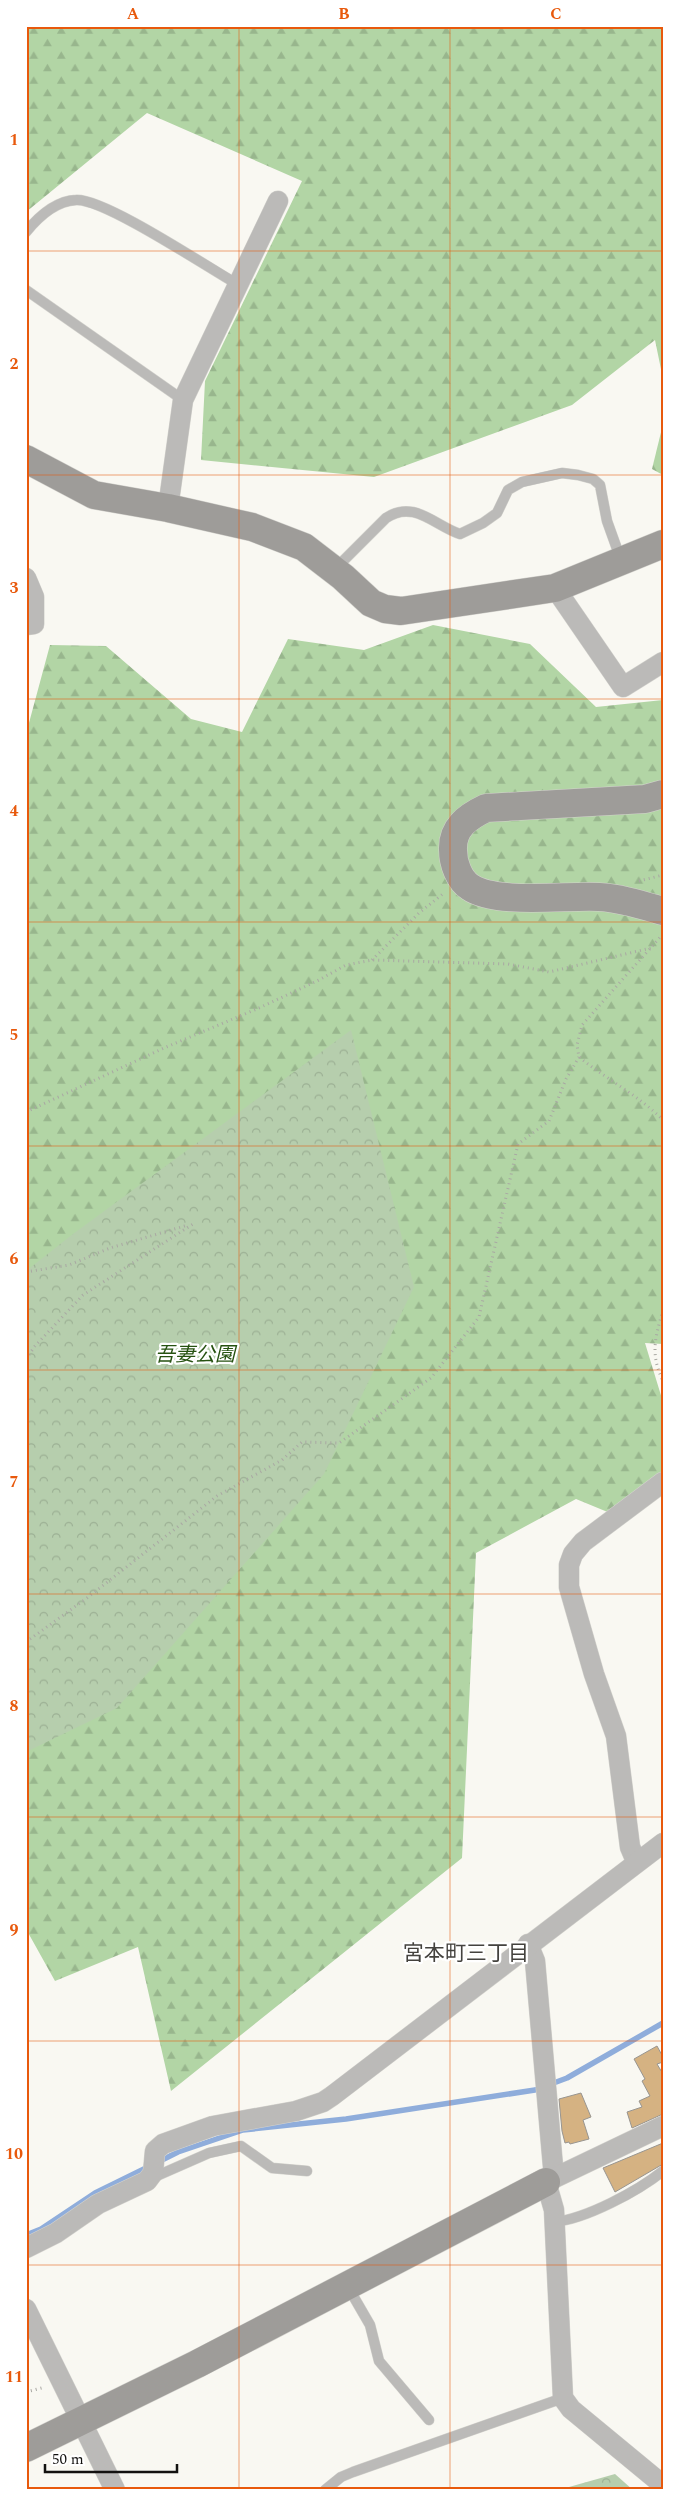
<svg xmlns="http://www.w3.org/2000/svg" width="689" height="2516" viewBox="0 0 689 2516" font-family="Spectral,'Noto Sans JP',serif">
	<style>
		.forest { fill: url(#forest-firs) }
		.park { fill: url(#park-crowns) }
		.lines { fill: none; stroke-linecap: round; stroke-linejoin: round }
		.stream { stroke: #8faddb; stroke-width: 5.5 }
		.building { fill: #d5b282; stroke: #989590 }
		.lane-casing { stroke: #d4d3ce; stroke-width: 11 }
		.street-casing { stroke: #d4d3ce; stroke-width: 21 }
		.secondary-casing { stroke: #d4d3ce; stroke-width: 29 }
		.path { stroke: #a9a8a3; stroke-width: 3; stroke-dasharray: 1 4; stroke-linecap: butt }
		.lane { stroke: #bbbab8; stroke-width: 10 }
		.street { stroke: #bbbab8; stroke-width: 20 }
		.secondary { stroke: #9e9c99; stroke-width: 28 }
		.grid { fill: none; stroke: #e8590c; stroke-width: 1; stroke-opacity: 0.55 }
		.labels { text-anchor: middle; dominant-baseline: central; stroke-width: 4.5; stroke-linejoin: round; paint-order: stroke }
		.park-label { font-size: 20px; font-style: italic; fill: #265211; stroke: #fff }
		.neighbourhood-label { font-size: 21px; fill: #44423e; stroke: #fff }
		.neatline { fill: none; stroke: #e8590c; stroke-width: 2 }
		.grid-label { font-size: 16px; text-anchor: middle; font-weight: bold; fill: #e8590c }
	</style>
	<defs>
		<pattern id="forest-firs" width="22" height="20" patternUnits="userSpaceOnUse" patternTransform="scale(1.25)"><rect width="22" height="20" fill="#b2d5a5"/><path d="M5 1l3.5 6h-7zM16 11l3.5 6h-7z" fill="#98b68d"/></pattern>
		<pattern id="park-crowns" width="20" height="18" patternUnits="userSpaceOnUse" patternTransform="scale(1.25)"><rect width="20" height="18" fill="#b6cead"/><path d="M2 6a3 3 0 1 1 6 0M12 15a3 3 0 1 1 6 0" fill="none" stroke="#9cb094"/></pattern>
	</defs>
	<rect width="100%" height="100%" fill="#f9f8f2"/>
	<g class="forest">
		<path d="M 26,26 L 663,26 L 663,379 L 655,340 L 572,405 L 374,477 L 201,460 L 205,381 L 302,181 L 147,113 L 26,212 Z"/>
		<path d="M 663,424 L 663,475 L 652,469 Z"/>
		<path d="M 433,625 L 530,644 L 596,707 L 663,700 L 663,1344 L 645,1343 L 663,1402 L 663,1480 L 610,1513 L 576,1499 L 476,1553 L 462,1858 L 171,2091 L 138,1947 L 55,1981 L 26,1929 L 26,734 L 50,645 L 106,646 L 191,719 L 242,732 L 288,639 L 364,650 Z"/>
	</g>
	<g class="park">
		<path d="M 351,1030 L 414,1287 L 324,1474 L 117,1708 L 26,1752 L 26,1271 L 73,1234 Z"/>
		<path d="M 615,2474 L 633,2490 L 562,2490 L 569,2487 Z"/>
	</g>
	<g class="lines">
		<g class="stream">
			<path d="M 158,2162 L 178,2152 L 243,2130 L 346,2119 L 535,2090 L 567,2078 L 663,2023"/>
			<path d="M 26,2235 L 41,2229 L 95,2193 L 150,2166"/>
		</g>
	</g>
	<g class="building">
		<path d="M 657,2046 L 663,2057 L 663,2062 L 657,2064 L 663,2074 L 663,2114 L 632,2128 L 627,2112 L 642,2107 L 639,2101 L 650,2096 L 642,2081 L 645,2079 L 634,2059 Z"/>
		<path d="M 581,2093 L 591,2117 L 583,2120 L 589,2139 L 570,2144 L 569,2142 L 565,2143 L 562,2131 L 559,2099 Z"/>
		<path d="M 663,2143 L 663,2164 L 615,2192 L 603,2168 Z"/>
	</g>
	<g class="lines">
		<defs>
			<g id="lane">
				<path d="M 26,232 C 39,216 55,201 76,200 C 104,198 207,267 237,284"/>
				<path d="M 26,290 L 183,400"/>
				<path d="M 335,569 L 386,518 C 414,499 435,526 460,534 L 483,523 L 497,513 L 508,490 L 522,482 L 562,473 L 578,475 L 593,479 L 600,485 L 607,521 L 621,560"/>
				<path d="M 152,2178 L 209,2153 L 241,2146 L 272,2168 L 307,2171"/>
				<path d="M 554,2222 C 586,2219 638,2191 663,2171"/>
				<path d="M 348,2287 L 370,2325 L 379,2361 L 429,2420"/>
				<path d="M 325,2490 L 341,2477 L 353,2472 L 563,2398"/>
			</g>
			<g id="street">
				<path d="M 168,508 L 183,400 L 278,201"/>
				<path d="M 26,578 L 34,597 L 34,624 L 26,625"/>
				<path d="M 555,588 L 623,687 L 663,662"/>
				<path d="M 636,1861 L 630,1847 L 616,1736 L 594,1674 L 569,1587 L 569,1565 L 573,1554 L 583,1542 L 663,1482"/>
				<path d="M 528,1944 L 535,1961 L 554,2178"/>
				<path d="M 663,2126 L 546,2182 L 554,2210 L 563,2398 L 571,2409 L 663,2485"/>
				<path d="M 26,2248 L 56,2233 L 98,2204 L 147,2181 L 153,2173 L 155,2151 L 163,2144 L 213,2126 L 296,2111 L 323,2102 L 332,2096 L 663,1843"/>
				<path d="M 26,2309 L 115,2490"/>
			</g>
			<g id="secondary">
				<path d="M 26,459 L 94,495 L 168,508 L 252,527 L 304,547 L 343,577 L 371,603 L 385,609 L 401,611 L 555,588 L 663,544"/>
				<path d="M 663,794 L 645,799 L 486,808 C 467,817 452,828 453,850 C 453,863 459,880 470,887 C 496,905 567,895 599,897 C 620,898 642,905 663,911"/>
				<path d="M 26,2448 L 197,2364 L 546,2182"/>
			</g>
		</defs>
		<use href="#lane" class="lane-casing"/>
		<use href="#street" class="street-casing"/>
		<use href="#secondary" class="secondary-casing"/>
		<g class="path">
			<path d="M 639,881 L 663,875"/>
			<path d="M 663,934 L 582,1025 L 577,1045 L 579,1057 C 606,1079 638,1095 663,1120"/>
			<path d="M 372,960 L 419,913 L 444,893"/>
			<path d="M 26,1112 L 164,1048 L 259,1008 L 317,981 L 346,965 L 372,960 L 508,964 L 549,972 L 651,948"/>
			<path d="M 26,1272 L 69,1265 L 110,1248 L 188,1225"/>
			<path d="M 663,1310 C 655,1338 650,1354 663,1381"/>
			<path d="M 26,1359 L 35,1346 L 83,1295 L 193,1224"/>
			<path d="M 26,1642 L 87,1598 L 217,1496 L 282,1460 L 302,1442 L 339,1443 L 431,1378 L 479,1317 L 518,1144 L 549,1121 L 566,1079 L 579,1057"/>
			<path d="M 26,2392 L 45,2387"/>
		</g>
		<use href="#lane" class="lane"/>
		<use href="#street" class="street"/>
		<use href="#secondary" class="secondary"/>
	</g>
	<path class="grid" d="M 239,26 L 239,2490M 450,26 L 450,2490M 26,251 L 663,251M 26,475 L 663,475M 26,699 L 663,699M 26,922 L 663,922M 26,1146 L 663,1146M 26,1370 L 663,1370M 26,1594 L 663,1594M 26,1817 L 663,1817M 26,2041 L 663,2041M 26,2265 L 663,2265"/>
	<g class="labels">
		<g class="park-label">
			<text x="195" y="1355">吾妻公園</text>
		</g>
		<g class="neighbourhood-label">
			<text x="466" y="1954">宮本町三丁目</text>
		</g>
	</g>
	<rect width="689" height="2516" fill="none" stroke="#ffffff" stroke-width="55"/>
	<path d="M45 2464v8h132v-8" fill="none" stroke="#131210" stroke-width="2.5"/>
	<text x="52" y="2464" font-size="15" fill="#131210" stroke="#ffffff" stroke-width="4" paint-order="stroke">50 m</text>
	<rect x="28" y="28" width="634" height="2460" class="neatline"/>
	<g class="grid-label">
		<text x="133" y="19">A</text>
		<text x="344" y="19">B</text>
		<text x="556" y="19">C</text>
		<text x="14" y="145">1</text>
		<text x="14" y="369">2</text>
		<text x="14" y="593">3</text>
		<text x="14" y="816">4</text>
		<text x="14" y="1040">5</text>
		<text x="14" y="1264">6</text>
		<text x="14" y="1487">7</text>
		<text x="14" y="1711">8</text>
		<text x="14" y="1935">9</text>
		<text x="14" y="2159">10</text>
		<text x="14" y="2382">11</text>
	</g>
</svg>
